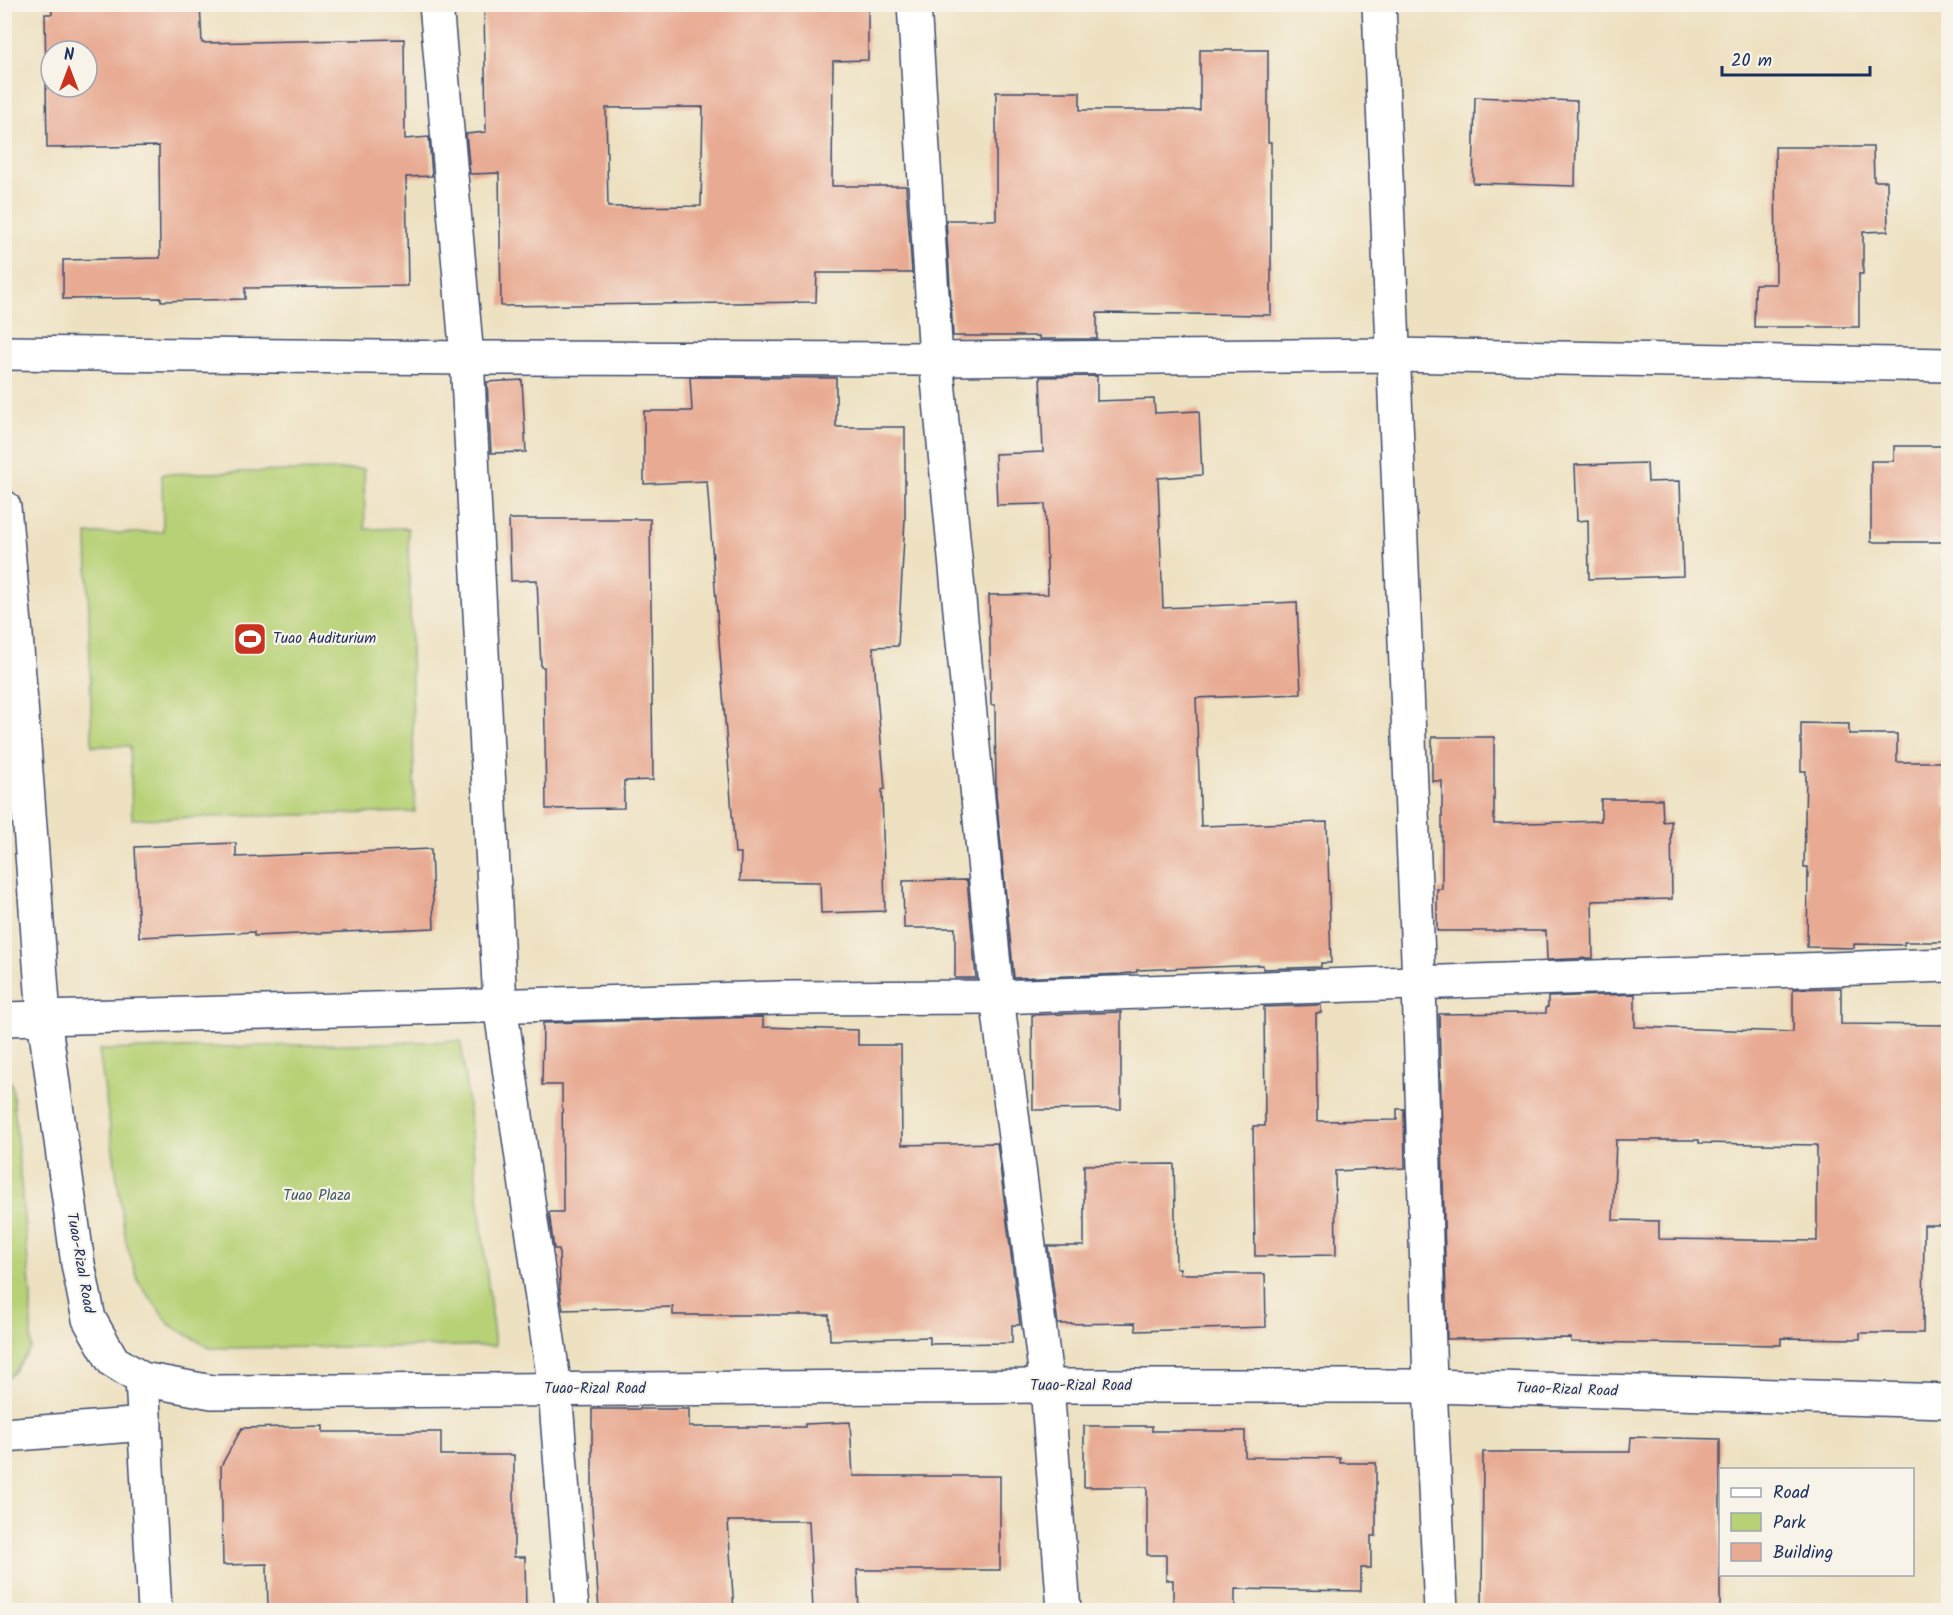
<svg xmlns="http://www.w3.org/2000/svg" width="1953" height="1615" viewBox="0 0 1953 1615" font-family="Kalam,sans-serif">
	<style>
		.green { fill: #b7d176; stroke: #69806a; stroke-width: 1.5 }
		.building { fill: #e8aa93; fill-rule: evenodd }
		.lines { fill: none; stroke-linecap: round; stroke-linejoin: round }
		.street-casing { stroke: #3b4a6d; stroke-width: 36 }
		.secondary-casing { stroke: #3b4a6d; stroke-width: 36 }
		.street { stroke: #fff; stroke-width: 33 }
		.secondary { stroke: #fff; stroke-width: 33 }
		.labels { text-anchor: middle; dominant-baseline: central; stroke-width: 4.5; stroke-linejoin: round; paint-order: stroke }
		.poi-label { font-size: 15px; fill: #1b2f5e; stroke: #f7f3e8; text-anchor: start }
		.park-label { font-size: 15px; fill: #425864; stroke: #f7f3e8 }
		.street-label { font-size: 15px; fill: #1b2f5e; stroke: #f7f3e8 }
	</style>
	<rect width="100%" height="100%" fill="#f7f3e8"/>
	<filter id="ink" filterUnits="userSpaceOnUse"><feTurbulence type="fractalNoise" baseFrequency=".0167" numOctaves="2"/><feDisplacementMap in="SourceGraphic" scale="12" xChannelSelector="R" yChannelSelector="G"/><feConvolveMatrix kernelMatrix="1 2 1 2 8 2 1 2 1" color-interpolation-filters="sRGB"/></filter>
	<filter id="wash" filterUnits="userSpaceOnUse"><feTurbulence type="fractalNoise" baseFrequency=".008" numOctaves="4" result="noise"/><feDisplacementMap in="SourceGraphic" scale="24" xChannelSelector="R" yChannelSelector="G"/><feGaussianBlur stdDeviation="1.35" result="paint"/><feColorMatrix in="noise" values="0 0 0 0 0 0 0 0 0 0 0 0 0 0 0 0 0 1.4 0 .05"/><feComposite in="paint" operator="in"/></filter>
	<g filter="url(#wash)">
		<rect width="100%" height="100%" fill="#eee1c1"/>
		<g class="green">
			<path d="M 364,469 L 365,529 L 408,528 L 415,812 L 132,819 L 130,746 L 92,746 L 87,534 L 163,532 L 162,474 Z"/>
			<path d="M 461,1041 L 495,1346 L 210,1348 L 170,1325 L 139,1283 L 126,1242 L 99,1050 Z"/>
			<path d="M 5,1074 L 12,1084 L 31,1296 L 31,1348 L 15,1371 L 5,1381 Z"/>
		</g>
		<g id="blocks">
			<g class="building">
				<path d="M 51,4 L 200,4 L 202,43 L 404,39 L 405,139 L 429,137 L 432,176 L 406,177 L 408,286 L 245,288 L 245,299 L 161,301 L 161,298 L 63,299 L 63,260 L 160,258 L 159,146 L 47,148 L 45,14 L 52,14 ZM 51,51 L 87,51 L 87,87 L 51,87 Z"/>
				<path d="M 484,4 L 868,4 L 868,60 L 833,61 L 832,186 L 906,186 L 912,273 L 817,273 L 816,302 L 501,306 L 499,173 L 470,174 L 466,134 L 486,132 ZM 703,107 L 701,206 L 608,207 L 606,108 Z"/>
				<path d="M 1200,50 L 1268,50 L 1268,142 L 1271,142 L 1271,315 L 1097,313 L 1097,339 L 1039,339 L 1039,336 L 953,336 L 946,220 L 996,220 L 996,92 L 1080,92 L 1080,110 L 1200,110 Z"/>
				<path d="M 1475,97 L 1577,101 L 1575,186 L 1473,183 Z"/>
				<path d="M 1775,147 L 1873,147 L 1874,181 L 1887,181 L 1888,231 L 1863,232 L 1863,274 L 1859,274 L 1859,327 L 1754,327 L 1755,284 L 1776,284 Z"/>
				<path d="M 1097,376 L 1097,401 L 1154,399 L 1155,413 L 1199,411 L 1202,475 L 1158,478 L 1163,608 L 1297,602 L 1301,694 L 1196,698 L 1201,826 L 1327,822 L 1331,963 L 1321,963 L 1321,967 L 1263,969 L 1263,965 L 1137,970 L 1137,972 L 1121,974 L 1014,978 L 996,794 L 995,705 L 991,705 L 989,595 L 1048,594 L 1045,504 L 997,505 L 995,454 L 1043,452 L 1040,377 Z"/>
				<path d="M 690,377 L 836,378 L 836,427 L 905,427 L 905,519 L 898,646 L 873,647 L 885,789 L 882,790 L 885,911 L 821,913 L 820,882 L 740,881 L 741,853 L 735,853 L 707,481 L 644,484 L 644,411 L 692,411 Z"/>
				<path d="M 522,380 L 526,452 L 491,453 L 487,382 Z"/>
				<path d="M 1894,446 L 1948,446 L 1948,542 L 1871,542 L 1871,461 L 1894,461 Z"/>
				<path d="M 1647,463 L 1648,482 L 1680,481 L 1683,576 L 1589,579 L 1588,520 L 1577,521 L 1575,465 Z"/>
				<path d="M 509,519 L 650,519 L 653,780 L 624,781 L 624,808 L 546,809 L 544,667 L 541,667 L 537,580 L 511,581 Z"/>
				<path d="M 1801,723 L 1849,724 L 1849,734 L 1897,734 L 1897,762 L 1945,762 L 1944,807 L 1948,807 L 1947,942 L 1904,942 L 1904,945 L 1854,944 L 1854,948 L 1807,947 L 1808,867 L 1804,867 L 1806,771 L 1801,771 Z"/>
				<path d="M 1432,737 L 1494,737 L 1494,824 L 1601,821 L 1601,799 L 1662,799 L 1663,822 L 1671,821 L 1672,899 L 1592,901 L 1593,958 L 1547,960 L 1546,931 L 1437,931 L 1437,889 L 1442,889 L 1442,781 L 1432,781 Z"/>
				<path d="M 236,843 L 236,857 L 431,849 L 434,928 L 254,936 L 254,932 L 139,937 L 135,847 Z"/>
				<path d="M 967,880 L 976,978 L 955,978 L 955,928 L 904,928 L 903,881 Z"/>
				<path d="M 1841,988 L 1841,1024 L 1948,1025 L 1948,1225 L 1924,1225 L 1923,1333 L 1860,1333 L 1860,1339 L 1781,1338 L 1781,1345 L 1571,1342 L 1571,1338 L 1447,1339 L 1439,1014 L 1546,1013 L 1546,1007 L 1548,1007 L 1548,997 L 1635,994 L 1635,1027 L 1793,1032 L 1793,989 ZM 1616,1140 L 1699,1140 L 1699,1143 L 1817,1145 L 1817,1241 L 1659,1239 L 1659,1221 L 1613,1220 Z"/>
				<path d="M 1321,1005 L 1321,1013 L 1316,1013 L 1317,1121 L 1397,1120 L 1397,1109 L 1404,1109 L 1405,1168 L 1335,1171 L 1336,1255 L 1255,1256 L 1253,1126 L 1265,1126 L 1264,1007 Z"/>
				<path d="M 1121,1012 L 1121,1109 L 1033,1110 L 1032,1015 Z"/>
				<path d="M 763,1017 L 763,1027 L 858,1030 L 858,1045 L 901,1045 L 902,1145 L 997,1143 L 1020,1325 L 1012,1325 L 1012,1343 L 930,1344 L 930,1337 L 830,1340 L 829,1315 L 673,1315 L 673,1307 L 563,1310 L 560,1291 L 559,1249 L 554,1249 L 549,1212 L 563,1212 L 562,1085 L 542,1085 L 543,1023 Z"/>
				<path d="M 1174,1164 L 1176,1268 L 1180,1268 L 1180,1274 L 1265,1274 L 1266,1327 L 1136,1331 L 1135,1323 L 1058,1324 L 1048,1246 L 1084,1246 L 1084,1165 Z"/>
				<path d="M 592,1409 L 689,1409 L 689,1427 L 805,1427 L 805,1424 L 850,1422 L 853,1476 L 1000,1476 L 1000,1570 L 857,1570 L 859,1611 L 813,1611 L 809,1521 L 728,1521 L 734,1611 L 599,1611 L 592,1507 Z"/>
				<path d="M 323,1426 L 323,1432 L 441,1432 L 441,1455 L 514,1455 L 514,1557 L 525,1557 L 526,1611 L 268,1611 L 267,1564 L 223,1565 L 221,1466 L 242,1428 Z"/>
				<path d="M 1084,1426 L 1152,1426 L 1152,1431 L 1245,1431 L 1245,1457 L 1340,1458 L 1340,1463 L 1376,1463 L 1376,1536 L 1371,1536 L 1371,1568 L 1361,1568 L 1361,1591 L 1235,1589 L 1235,1611 L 1173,1611 L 1173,1580 L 1166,1580 L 1166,1555 L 1147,1555 L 1147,1487 L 1084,1487 Z"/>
				<path d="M 1631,1437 L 1720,1439 L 1720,1611 L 1482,1611 L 1483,1452 L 1630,1452 Z"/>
			</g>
		</g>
	</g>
	<g filter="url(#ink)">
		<use href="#blocks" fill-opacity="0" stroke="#3b4a6d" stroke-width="1.5"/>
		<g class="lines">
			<defs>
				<g id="street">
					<path d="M 436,4 L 467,358 L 500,1004 L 555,1389 L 572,1610"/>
					<path d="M 914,4 L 936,359 L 997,997 L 1047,1386 L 1064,1610"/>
					<path d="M 1379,4 L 1419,983 L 1430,1386 L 1441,1610"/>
					<path d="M 4,353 L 467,358 L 936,359 L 1393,355 L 1948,365"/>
					<path d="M 4,1019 L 780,998 L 997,997 L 1948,965"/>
					<path d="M 4,1435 L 145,1424"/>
				</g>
				<g id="secondary">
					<path d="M 4,507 L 16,635 L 44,1018 L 78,1264 L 89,1319 L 113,1361 L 142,1379 L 212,1392 L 1047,1386 L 1430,1386 L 1948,1401"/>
					<path d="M 142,1379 L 155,1610"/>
				</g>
			</defs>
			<use href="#street" class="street-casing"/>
			<use href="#secondary" class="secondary-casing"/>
			<use href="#street" class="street"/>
			<use href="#secondary" class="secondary"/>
		</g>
	</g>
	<defs>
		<symbol id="stadium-square" viewBox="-11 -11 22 22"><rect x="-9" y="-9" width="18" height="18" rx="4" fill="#c8321e" stroke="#f7f3e8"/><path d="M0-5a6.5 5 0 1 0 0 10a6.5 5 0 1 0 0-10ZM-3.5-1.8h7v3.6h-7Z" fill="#fff"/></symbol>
	</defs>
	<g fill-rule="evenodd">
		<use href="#stadium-square" x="231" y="620" width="38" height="38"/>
	</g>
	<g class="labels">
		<g class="poi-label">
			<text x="273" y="639">Tuao Auditurium</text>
		</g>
		<g class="park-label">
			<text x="317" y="1196">Tuao Plaza</text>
		</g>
		<g class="street-label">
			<text transform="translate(80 1263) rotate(80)">Tuao-Rizal Road</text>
			<text x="1081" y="1386">Tuao-Rizal Road</text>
			<text x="595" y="1389">Tuao-Rizal Road</text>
			<text transform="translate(1567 1390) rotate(2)">Tuao-Rizal Road</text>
		</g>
	</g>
	<rect width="1953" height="1615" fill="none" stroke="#f7f3e8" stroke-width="24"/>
	<rect x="1719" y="1468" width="195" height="108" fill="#f7f3e8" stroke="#9fa5b1" stroke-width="1.5"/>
	<rect x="1731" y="1488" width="30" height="9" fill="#ffffff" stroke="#9fa5b1" stroke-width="1.5"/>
	<text x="1773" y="1498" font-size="18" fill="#1b2f5e">Road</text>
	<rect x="1731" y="1513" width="30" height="18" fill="#b7d176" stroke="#9fa5b1" stroke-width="1.5"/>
	<text x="1773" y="1528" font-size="18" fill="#1b2f5e">Park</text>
	<rect x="1731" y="1543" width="30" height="18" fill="#e8aa93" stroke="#9fa5b1" stroke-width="1.5"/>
	<text x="1773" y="1558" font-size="18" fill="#1b2f5e">Building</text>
	<g transform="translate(69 69)"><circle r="28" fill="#f7f3e8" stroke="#9fa5b1" stroke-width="1.5"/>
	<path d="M0-4.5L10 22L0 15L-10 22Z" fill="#c8321e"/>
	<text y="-9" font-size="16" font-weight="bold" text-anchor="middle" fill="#1b2f5e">N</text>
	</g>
	<path d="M1722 66v9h148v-9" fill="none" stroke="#1b2f5e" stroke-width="3"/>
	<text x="1731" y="66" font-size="18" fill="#1b2f5e" stroke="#f7f3e8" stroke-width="4.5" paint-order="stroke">20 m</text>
</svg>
